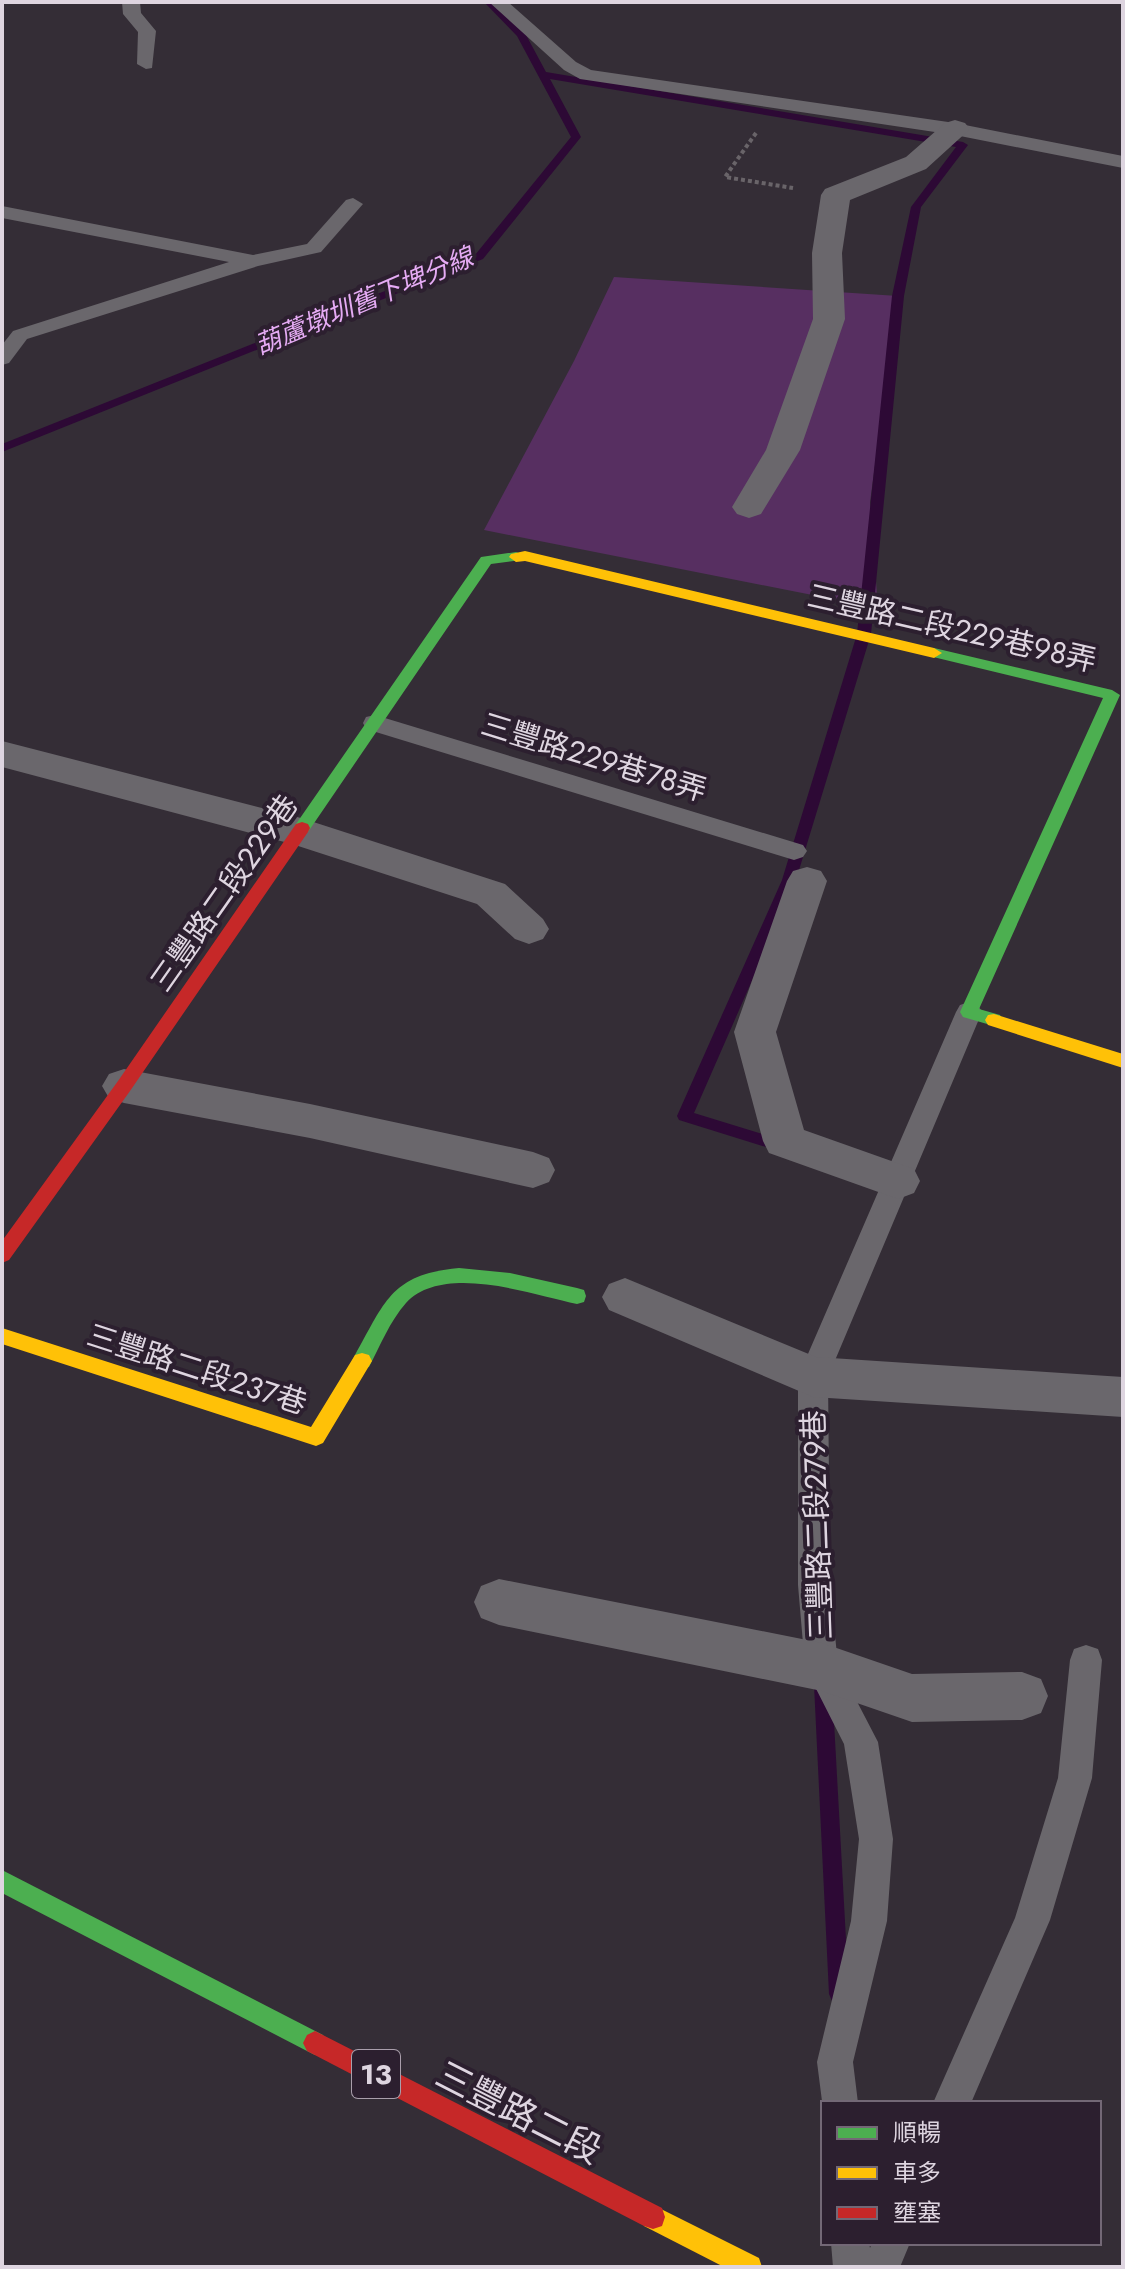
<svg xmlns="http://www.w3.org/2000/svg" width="1125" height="2269" viewBox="0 0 1125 2269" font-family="Jost,'Noto Sans TC',sans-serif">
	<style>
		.green { fill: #572f61 }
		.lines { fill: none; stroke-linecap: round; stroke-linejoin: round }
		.stream { fill: #2d0935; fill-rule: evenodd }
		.path { stroke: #696469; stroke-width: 4; stroke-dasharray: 4 3; stroke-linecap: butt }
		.lane { fill: #6a676c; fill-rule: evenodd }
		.street { fill: #6a676c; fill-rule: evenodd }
		.fast { fill: #4caf50; fill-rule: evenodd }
		.slow { fill: #ffc107; fill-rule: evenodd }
		.jam { fill: #c62828; fill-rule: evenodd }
		.labels { text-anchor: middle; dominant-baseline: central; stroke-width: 8; stroke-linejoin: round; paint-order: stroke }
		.far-water-label { font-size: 26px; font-style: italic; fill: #e5abf4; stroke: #2c1f2f }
		.shield { fill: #2c1f2f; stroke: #a99eab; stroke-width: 2 }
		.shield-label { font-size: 28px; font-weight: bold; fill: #ded5e0 }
		.street-label { font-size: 30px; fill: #ded5e0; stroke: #2c1f2f }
		.near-street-label { font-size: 36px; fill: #ded5e0; stroke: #2c1f2f }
	</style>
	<rect width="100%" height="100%" fill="#342d36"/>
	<path class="green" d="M 614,277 L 898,296 L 870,502 L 878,608 L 484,530 L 574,361 Z"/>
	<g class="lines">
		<g class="stream">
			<path d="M 484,2 L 495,2 L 525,33 L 546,72 L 963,142 L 968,145 L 921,207 L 904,296 L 871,634 L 796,880 L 694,1113 L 788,1142 L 790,1146 L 788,1150 L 782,1152 L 679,1120 L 677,1116 L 782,880 L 857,634 L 892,296 L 911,207 L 956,147 L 550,79 L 581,137 L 483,259 L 2,452 L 2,444 L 475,255 L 571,137 L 517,36 Z"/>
			<path d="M 823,1676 L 830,1679 L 832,1685 L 849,1994 L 846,2001 L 839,2004 L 832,2001 L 829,1994 L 814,1685 L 816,1679 Z"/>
		</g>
		<path class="path" d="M 756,133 L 725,177 L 793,188"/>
		<g class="lane">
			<path d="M 122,2 L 140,2 L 141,13 L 156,31 L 152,68 L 146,69 L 137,64 L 138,32 L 123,14 Z"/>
			<path d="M 489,2 L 508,2 L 576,62 L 591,70 L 955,123 L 1123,156 L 1123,168 L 955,135 L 580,79 L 564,70 Z"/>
			<path d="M 353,198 L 363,204 L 321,252 L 258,266 L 27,339 L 9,363 L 2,365 L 2,345 L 13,331 L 229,262 L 2,218 L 2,206 L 253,255 L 307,244 L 346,200 Z"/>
			<path d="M 375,715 L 803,845 L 807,851 L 803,857 L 794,860 L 366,729 L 363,723 L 366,717 Z"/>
			<path d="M 969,1002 L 978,1005 L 982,1012 L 828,1377 L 830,1585 L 838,1665 L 878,1742 L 893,1839 L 887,1921 L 853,2062 L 858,2103 L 823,2103 L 823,2109 L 817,2062 L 851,1921 L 859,1839 L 844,1744 L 805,1667 L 798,1585 L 798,1377 L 956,1012 L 960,1005 Z"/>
			<path d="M 1086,1645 L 1098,1649 L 1102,1660 L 1092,1778 L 1050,1920 L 971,2103 L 933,2103 L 1015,1918 L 1058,1778 L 1070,1660 L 1074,1649 Z"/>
			<path d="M 831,2243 L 869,2243 L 870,2248 L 872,2243 L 910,2243 L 900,2267 L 833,2267 Z"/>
		</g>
		<g class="street">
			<path d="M 955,120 L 965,123 L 970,129 L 926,169 L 850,200 L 842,253 L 845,319 L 800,450 L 761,514 L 749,518 L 737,514 L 732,507 L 766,450 L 813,319 L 812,253 L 821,195 L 825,189 L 906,157 L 945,123 Z"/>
			<path d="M 2,741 L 301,818 L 505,884 L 543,919 L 549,929 L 543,939 L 529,944 L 515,939 L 477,904 L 292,844 L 2,767 Z"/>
			<path d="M 807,867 L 821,871 L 827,881 L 776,1032 L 804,1130 L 914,1169 L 920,1181 L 914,1193 L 898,1199 L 769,1153 L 763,1141 L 734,1032 L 787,881 L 793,871 Z"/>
			<path d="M 124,1069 L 310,1104 L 533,1152 L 549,1158 L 555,1170 L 549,1182 L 533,1188 L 310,1138 L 124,1103 L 109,1098 L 102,1086 L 109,1074 Z"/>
			<path d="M 625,1278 L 816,1357 L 1123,1377 L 1123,1417 L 813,1397 L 609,1310 L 602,1297 L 609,1284 Z"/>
			<path d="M 499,1579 L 822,1643 L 912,1674 L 1022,1672 L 1041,1679 L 1048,1696 L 1041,1713 L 1022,1720 L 912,1722 L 822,1691 L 499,1625 L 481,1618 L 474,1602 L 481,1586 Z"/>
		</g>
		<g class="fast">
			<path d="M 516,552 L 521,554 L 521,560 L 491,564 L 308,832 L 296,832 L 294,828 L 296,824 L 481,557 Z"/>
			<path d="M 934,648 L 1112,690 L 1120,695 L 979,1009 L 1000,1015 L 1003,1020 L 994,1026 L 963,1017 L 960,1012 L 1103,698 L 929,656 L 926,653 Z"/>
			<path d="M 459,1268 L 510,1273 L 577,1288 L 584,1290 L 586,1296 L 584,1302 L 577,1304 C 531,1294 443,1263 406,1303 C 390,1321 380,1346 369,1367 L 362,1369 L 355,1367 L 352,1361 L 355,1355 C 385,1302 391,1274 459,1268 Z"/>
			<path d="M 2,1870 L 323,2035 L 327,2043 L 323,2051 L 315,2055 L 307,2051 L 2,1893 Z"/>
		</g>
		<g class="slow">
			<path d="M 525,551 L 934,648 L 942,653 L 934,658 L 525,561 L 516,562 L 509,557 L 511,554 Z"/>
			<path d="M 994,1014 L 1123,1054 L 1123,1068 L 988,1025 L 985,1020 L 988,1015 Z"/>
			<path d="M 2,1328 L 311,1427 L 355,1355 L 362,1353 L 369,1355 L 372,1361 L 323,1443 L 316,1446 L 2,1344 Z"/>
			<path d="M 653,2205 L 759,2258 L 762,2267 L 724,2267 L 644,2226 L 641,2217 L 644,2208 Z"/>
		</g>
		<g class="jam">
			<path d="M 302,822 L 308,824 L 310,828 L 308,832 L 130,1091 L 9,1260 L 2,1263 L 2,1241 L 118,1081 L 296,824 Z"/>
			<path d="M 315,2031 L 662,2208 L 665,2217 L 662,2226 L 653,2229 L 644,2226 L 307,2051 L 303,2043 L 307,2035 Z"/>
		</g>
	</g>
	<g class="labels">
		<g class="far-water-label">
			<text transform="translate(364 301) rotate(-23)">葫蘆墩圳舊下埤分線</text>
		</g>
		<rect class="shield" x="352" y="2050" width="48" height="48" rx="6"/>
		<g class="shield-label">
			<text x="376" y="2074">13</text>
		</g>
		<g class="street-label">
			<text transform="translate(952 628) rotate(13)">三豐路二段229巷98弄</text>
			<text transform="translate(594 757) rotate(17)">三豐路229巷78弄</text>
			<text transform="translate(224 893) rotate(-55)">三豐路二段229巷</text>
			<text transform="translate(197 1369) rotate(18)">三豐路二段237巷</text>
			<text transform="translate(817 1525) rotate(-92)">三豐路二段279巷</text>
		</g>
		<g class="near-street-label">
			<text transform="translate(519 2112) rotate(27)">三豐路二段</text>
		</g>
	</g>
	<rect width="1125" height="2269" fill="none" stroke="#ded5e0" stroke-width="8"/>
	<rect x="821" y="2101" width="280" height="144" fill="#2c1f2f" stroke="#736876" stroke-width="2"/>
	<rect x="837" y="2127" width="40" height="12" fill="#4caf50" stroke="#736876" stroke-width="2"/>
	<text x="893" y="2141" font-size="24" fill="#ded5e0">順暢</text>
	<rect x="837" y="2167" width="40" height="12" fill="#ffc107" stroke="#736876" stroke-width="2"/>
	<text x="893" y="2181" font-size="24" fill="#ded5e0">車多</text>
	<rect x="837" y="2207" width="40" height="12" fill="#c62828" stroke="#736876" stroke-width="2"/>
	<text x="893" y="2221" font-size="24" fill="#ded5e0">壅塞</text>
</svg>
